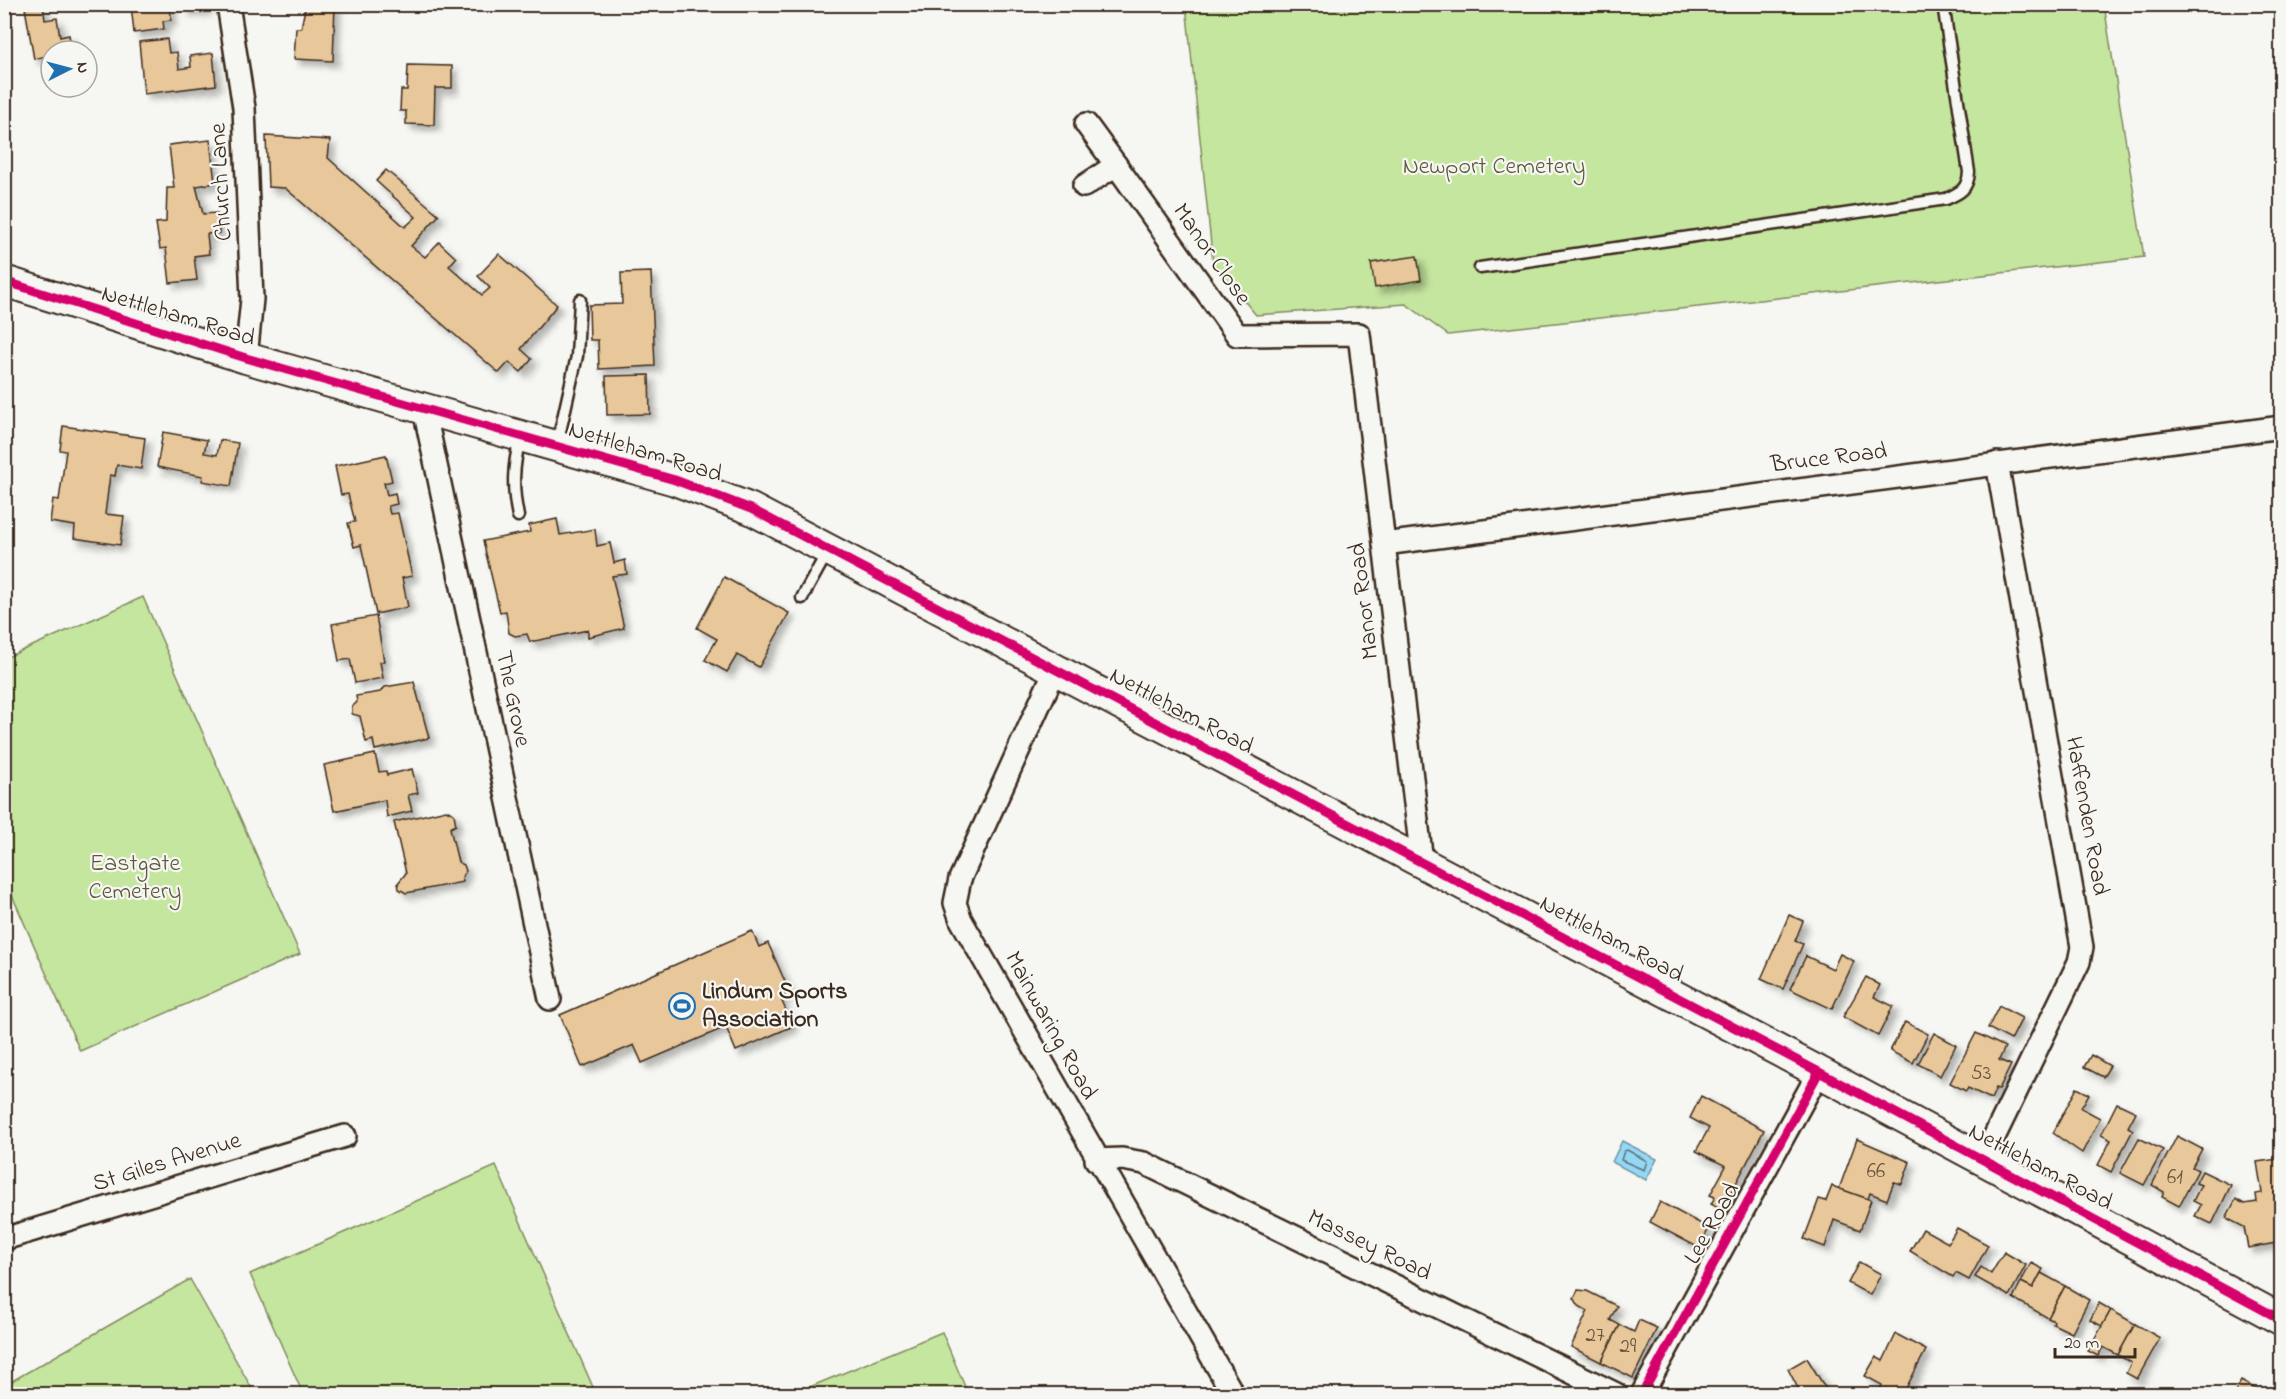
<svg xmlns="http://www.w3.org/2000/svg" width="2286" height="1399" viewBox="0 0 2286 1399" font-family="'Indie Flower',sans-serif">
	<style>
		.green { fill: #c5e69f; stroke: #80885e; stroke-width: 1.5 }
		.water { fill: #94d8f6; stroke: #7092a0; stroke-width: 1.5 }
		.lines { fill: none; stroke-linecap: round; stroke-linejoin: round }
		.shore { stroke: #5f7074; stroke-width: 1.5 }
		.building { fill: #e8c89a; stroke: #3b2a1e; stroke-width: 1.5; filter: url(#shadow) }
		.lane-casing { stroke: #3b2a1e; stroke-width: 15 }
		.street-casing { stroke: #3b2a1e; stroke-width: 26 }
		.secondary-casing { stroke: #3b2a1e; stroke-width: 34 }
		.lane { stroke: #f6f6f2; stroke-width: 10 }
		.street { stroke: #f6f6f2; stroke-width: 21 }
		.secondary { stroke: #f6f6f2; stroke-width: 30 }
		.cycleway-casing { stroke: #f6f6f2; stroke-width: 13 }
		.cycleway { stroke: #d6006c; stroke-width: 9 }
		.labels { text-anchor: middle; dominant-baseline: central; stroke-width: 4.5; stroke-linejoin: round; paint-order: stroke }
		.number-label { font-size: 21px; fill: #66523d }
		.park-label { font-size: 24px; fill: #5e593e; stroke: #f6f6f2 }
		.street-label { font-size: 24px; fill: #3b2a1e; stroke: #f6f6f2 }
		.poi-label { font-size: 24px; font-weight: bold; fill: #3b2a1e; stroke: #f6f6f2; text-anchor: start }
	</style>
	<defs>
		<filter id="shadow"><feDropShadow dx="5.5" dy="5.5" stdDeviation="3" flood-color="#0004"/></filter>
	</defs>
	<rect width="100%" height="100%" fill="#f6f6f2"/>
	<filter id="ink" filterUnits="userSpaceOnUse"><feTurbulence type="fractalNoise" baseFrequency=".0167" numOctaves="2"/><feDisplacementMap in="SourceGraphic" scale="12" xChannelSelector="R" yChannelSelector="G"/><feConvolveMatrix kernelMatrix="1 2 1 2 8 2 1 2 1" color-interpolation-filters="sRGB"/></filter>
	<g filter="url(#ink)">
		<g class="green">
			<path d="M 1186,5 L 2104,5 L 2144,257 L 1448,335 L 1406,304 L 1256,315 L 1213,263 Z"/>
			<path d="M 143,597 L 300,954 L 80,1051 L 5,879 L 5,658 Z"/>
			<path d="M 496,1166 L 596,1394 L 303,1394 L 250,1274 Z"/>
			<path d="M 190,1279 L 255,1394 L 5,1394 L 5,1385 Z"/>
			<path d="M 942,1332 L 968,1394 L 793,1394 Z"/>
		</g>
		<path class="water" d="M 1622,1141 L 1657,1159 L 1646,1180 L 1612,1162 Z"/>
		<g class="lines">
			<path class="shore" d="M 1627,1150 L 1647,1161 L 1644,1170 L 1621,1160 L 1624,1151 Z"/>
		</g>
		<g class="building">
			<path d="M 131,4 L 170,4 L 171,20 L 163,21 L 164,29 L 134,33 Z"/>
			<path d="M 185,4 L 206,4 L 206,9 L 185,11 Z"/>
			<path d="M 306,4 L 335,4 L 333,61 L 294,59 L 296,28 L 301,28 Z"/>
			<path d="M 43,5 L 45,20 L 57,18 L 60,37 L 69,35 L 72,51 L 51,51 L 51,55 L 34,59 L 25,8 Z"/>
			<path d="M 167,39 L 169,53 L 177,52 L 179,69 L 191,67 L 190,56 L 213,53 L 216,85 L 144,94 L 139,42 Z"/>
			<path d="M 408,65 L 452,66 L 452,88 L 435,88 L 434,125 L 406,124 L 406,111 L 400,111 L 401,90 L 407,90 Z"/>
			<path d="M 266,136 L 330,140 L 328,158 L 405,227 L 416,217 L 376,181 L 386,170 L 439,215 L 411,246 L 425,257 L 439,242 L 456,258 L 449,266 L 482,295 L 490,288 L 478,276 L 499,254 L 557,305 L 521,349 L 532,359 L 521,372 L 509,362 L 499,373 L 285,188 L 268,187 Z"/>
			<path d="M 210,140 L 215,183 L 196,186 L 203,214 L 217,213 L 219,233 L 207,234 L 209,254 L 194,256 L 197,280 L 170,283 L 166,248 L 160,249 L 156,223 L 166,222 L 167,188 L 174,188 L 169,145 Z"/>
			<path d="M 1417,256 L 1421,280 L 1375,288 L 1371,263 Z"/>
			<path d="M 651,272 L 655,366 L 599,369 L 598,340 L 590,340 L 589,305 L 622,304 L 621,273 Z"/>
			<path d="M 649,375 L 650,414 L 607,415 L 606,376 Z"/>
			<path d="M 63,426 L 145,438 L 141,469 L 117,465 L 115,476 L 110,475 L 105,514 L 124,516 L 120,545 L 74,538 L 75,526 L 50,522 L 53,499 L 59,500 L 66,451 L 60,450 Z"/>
			<path d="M 163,432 L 207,440 L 204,453 L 217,455 L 220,440 L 238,443 L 231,486 L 202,481 L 203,476 L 157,467 Z"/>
			<path d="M 386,455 L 392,481 L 384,483 L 387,495 L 395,493 L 397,504 L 388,506 L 390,514 L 398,513 L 412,576 L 402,578 L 408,607 L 376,614 L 361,545 L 354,547 L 348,523 L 355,522 L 348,494 L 341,495 L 335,466 Z"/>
			<path d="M 557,519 L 560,535 L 595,529 L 597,546 L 610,543 L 614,563 L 625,560 L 627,574 L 612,576 L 624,628 L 588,637 L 588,630 L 530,642 L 527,634 L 515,636 L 509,633 L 506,611 L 500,612 L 483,541 L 530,532 L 529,525 Z"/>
			<path d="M 724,577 L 789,613 L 759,667 L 737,655 L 727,672 L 705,660 L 717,639 L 697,628 Z"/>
			<path d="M 376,616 L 384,661 L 380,662 L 383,678 L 355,683 L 350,659 L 339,661 L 332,624 Z"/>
			<path d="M 414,682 L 429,738 L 375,750 L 373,740 L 366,742 L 360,716 L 352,714 L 352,707 L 357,702 L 356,696 L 380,692 L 385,687 Z"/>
			<path d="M 375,754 L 379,772 L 386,771 L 387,775 L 412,769 L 418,793 L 408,795 L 412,811 L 387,817 L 385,800 L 334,811 L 324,765 Z"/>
			<path d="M 446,810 L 454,814 L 456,825 L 450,828 L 458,862 L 464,865 L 466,871 L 462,877 L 463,882 L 406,893 L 399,889 L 398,883 L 406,873 L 394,822 Z"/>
			<path d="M 1789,915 L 1803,921 L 1795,941 L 1803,944 L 1783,989 L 1761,979 Z"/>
			<path d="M 752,931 L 759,947 L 768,943 L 790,993 L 780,997 L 793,1026 L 736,1051 L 726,1027 L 642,1063 L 634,1045 L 582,1067 L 560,1015 Z"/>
			<path d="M 1840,954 L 1854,961 L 1832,1009 L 1790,989 L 1806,956 L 1833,969 Z"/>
			<path d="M 1866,977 L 1880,985 L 1874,997 L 1893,1006 L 1878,1036 L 1843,1017 Z"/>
			<path d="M 1999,1006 L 2022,1018 L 2011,1040 L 1988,1028 Z"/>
			<path d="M 1905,1022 L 1928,1034 L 1913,1063 L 1890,1051 Z"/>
			<path d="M 1934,1033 L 1956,1045 L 1940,1076 L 1918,1064 Z"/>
			<path d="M 1976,1033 L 2005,1047 L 1999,1060 L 2011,1065 L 1999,1089 L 1996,1088 L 1991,1099 L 1968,1088 L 1966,1091 L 1950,1083 Z"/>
			<path d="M 2091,1055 L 2110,1066 L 2103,1077 L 2084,1067 Z"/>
			<path d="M 2077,1088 L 2089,1094 L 2081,1108 L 2100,1118 L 2082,1153 L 2053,1133 Z"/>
			<path d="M 1701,1096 L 1764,1130 L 1722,1210 L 1711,1204 L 1715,1197 L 1710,1195 L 1726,1166 L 1696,1151 L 1709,1128 L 1690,1118 Z"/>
			<path d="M 2117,1103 L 2136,1112 L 2128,1127 L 2133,1130 L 2111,1172 L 2098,1165 L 2111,1140 L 2101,1135 Z"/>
			<path d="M 2177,1136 L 2202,1149 L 2192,1167 L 2198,1170 L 2179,1206 L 2162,1197 L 2164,1192 L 2152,1185 Z"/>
			<path d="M 2139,1138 L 2163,1150 L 2144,1185 L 2120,1173 Z"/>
			<path d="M 1857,1139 L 1910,1162 L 1902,1184 L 1894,1182 L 1887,1200 L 1870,1193 L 1868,1199 L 1839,1189 Z"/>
			<path d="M 2278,1159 L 2282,1180 L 2282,1242 L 2248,1248 L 2244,1227 L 2226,1218 L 2236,1199 L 2244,1204 L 2257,1202 L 2256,1194 L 2262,1193 L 2257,1162 Z"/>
			<path d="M 2202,1171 L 2231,1185 L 2212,1224 L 2195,1216 L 2201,1205 L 2193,1201 L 2201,1185 L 2196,1183 Z"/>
			<path d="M 1832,1186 L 1871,1200 L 1860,1230 L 1834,1220 L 1825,1247 L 1804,1239 L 1819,1199 L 1826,1201 Z"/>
			<path d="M 1660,1202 L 1709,1228 L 1699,1248 L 1650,1222 Z"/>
			<path d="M 1957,1228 L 1988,1245 L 1969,1280 L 1956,1273 L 1953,1277 L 1910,1251 L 1923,1229 L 1948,1243 Z"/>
			<path d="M 2004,1252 L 2026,1265 L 2009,1296 L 1975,1277 L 1981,1267 L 1991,1274 Z"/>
			<path d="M 1859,1262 L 1881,1274 L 1870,1295 L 1848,1283 Z"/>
			<path d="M 2031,1263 L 2043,1269 L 2033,1288 L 2021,1282 Z"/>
			<path d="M 2041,1273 L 2065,1286 L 2048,1318 L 2013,1298 L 2021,1282 L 2033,1288 Z"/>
			<path d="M 2065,1286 L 2089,1300 L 2072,1333 L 2053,1324 L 2054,1321 L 2048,1318 Z"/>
			<path d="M 1578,1290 L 1587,1291 L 1617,1306 L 1610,1320 L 1620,1325 L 1601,1362 L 1571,1347 L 1588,1311 L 1579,1306 L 1574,1298 Z"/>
			<path d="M 2099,1303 L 2111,1310 L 2102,1326 L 2090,1320 Z"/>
			<path d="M 2111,1310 L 2135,1324 L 2118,1355 L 2103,1347 L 2098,1356 L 2088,1351 Z"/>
			<path d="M 1639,1320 L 1657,1328 L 1633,1378 L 1601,1362 L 1620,1325 L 1634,1332 Z"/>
			<path d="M 2135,1324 L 2160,1338 L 2137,1379 L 2126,1373 L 2131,1363 L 2118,1355 Z"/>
			<path d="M 1896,1334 L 1926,1350 L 1903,1394 L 1878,1394 L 1882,1385 L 1865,1376 L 1876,1357 L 1883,1361 Z"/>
			<path d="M 1807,1358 L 1829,1394 L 1801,1394 L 1788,1369 Z"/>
			<path d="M 2241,1381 L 2265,1394 L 2234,1394 Z"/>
		</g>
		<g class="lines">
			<defs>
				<g id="lane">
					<path d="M 1480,268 L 1946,199 C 1960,193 1968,189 1969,172 L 1943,4"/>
					<path d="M 557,445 L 577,356 L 580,300"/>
					<path d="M 518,516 C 512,488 513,466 520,439"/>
					<path d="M 802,598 L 828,551"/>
				</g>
				<g id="street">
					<path d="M 228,4 L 244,108 L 252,299 L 246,358"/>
					<path d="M 1086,124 L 1116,165"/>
					<path d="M 1084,186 L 1116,165 L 1237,335 L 1359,334 L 1422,862"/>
					<path d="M 424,409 L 550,999"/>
					<path d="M 1384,544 L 2282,427"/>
					<path d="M 1056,668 L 960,879 L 955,903 L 961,920 L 1233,1394"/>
					<path d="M 1096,1160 L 1122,1159 L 1144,1163 L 1616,1394"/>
					<path d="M 1983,1160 L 2079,962 L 2082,947 L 1997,463"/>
					<path d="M 4,1239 L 345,1136"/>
					<path d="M 1642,1394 L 1819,1072"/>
				</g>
				<path id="secondary" d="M 4,281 L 246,358 L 675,480 L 751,509 L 1819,1072 L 2282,1320"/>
			</defs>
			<use href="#lane" class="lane-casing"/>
			<use href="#street" class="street-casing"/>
			<use href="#secondary" class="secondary-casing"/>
			<use href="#lane" class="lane"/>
			<use href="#street" class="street"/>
			<use href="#secondary" class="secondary"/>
			<defs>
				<g id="cycleway">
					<path d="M 4,281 L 246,358 L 675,480 L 751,509 L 1819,1072 L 2282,1320"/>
					<path d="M 1642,1394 L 1819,1072"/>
				</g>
			</defs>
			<use href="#cycleway" class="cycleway-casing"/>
			<use href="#cycleway" class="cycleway"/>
		</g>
	</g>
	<defs>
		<symbol id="stadium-ring" viewBox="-11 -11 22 22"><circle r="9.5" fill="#f6f6f2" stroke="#1f6fb2" stroke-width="1.5"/><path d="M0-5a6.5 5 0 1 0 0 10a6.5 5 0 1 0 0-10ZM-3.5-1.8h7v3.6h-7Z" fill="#1f6fb2"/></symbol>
	</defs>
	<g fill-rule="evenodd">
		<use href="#stadium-ring" x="667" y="991" width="30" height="30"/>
	</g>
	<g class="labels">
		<g class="number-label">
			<text x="1981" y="1074">53</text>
			<text x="1876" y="1172">66</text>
			<text x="2175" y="1178">61</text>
			<text x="1595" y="1336">27</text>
			<text x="1628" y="1347">29</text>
		</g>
		<g class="park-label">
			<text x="1494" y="167">Newport Cemetery</text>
			<text x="135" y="864">Eastgate<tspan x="135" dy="28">Cemetery</tspan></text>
		</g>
		<g class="street-label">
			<text transform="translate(222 182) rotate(-93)">Church Lane</text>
			<text transform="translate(1211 255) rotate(55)">Manor Close</text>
			<text transform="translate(178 317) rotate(17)">Nettleham Road</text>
			<text transform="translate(645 453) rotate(17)">Nettleham Road</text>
			<text transform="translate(1829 459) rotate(-7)">Bruce Road</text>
			<text transform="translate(1365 601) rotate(-97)">Manor Road</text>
			<text transform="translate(512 699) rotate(78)">The Grove</text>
			<text transform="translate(1181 712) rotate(28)">Nettleham Road</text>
			<text transform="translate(2086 816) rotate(80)">Haffenden Road</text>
			<text transform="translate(1611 940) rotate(28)">Nettleham Road</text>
			<text transform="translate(1050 1026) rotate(61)">Mainwaring Road</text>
			<text transform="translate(167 1163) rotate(-17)">St Giles Avenue</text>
			<text transform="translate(2040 1168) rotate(28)">Nettleham Road</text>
			<text transform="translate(1713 1224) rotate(-61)">Lee Road</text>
			<text transform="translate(1369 1246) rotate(26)">Massey Road</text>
		</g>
		<g class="poi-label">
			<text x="702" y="992">Lindum Sports<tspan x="702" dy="28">Association</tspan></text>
		</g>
	</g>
	<rect width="2286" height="1399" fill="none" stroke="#f6f6f2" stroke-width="24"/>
	<rect x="12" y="12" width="2262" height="1375" fill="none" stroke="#3b2a1e" stroke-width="2" filter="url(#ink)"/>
	<g transform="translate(69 69) rotate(84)"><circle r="28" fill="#f6f6f2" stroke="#aba49d" stroke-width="1.5"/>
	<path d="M0-4.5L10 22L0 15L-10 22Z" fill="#1f6fb2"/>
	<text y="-9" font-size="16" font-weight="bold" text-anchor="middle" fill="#3b2a1e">N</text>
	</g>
	<path d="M2055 1348v9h80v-9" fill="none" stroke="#3b2a1e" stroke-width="3"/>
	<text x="2064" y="1348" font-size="18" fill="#3b2a1e" stroke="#f6f6f2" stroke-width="4.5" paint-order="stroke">20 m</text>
</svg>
